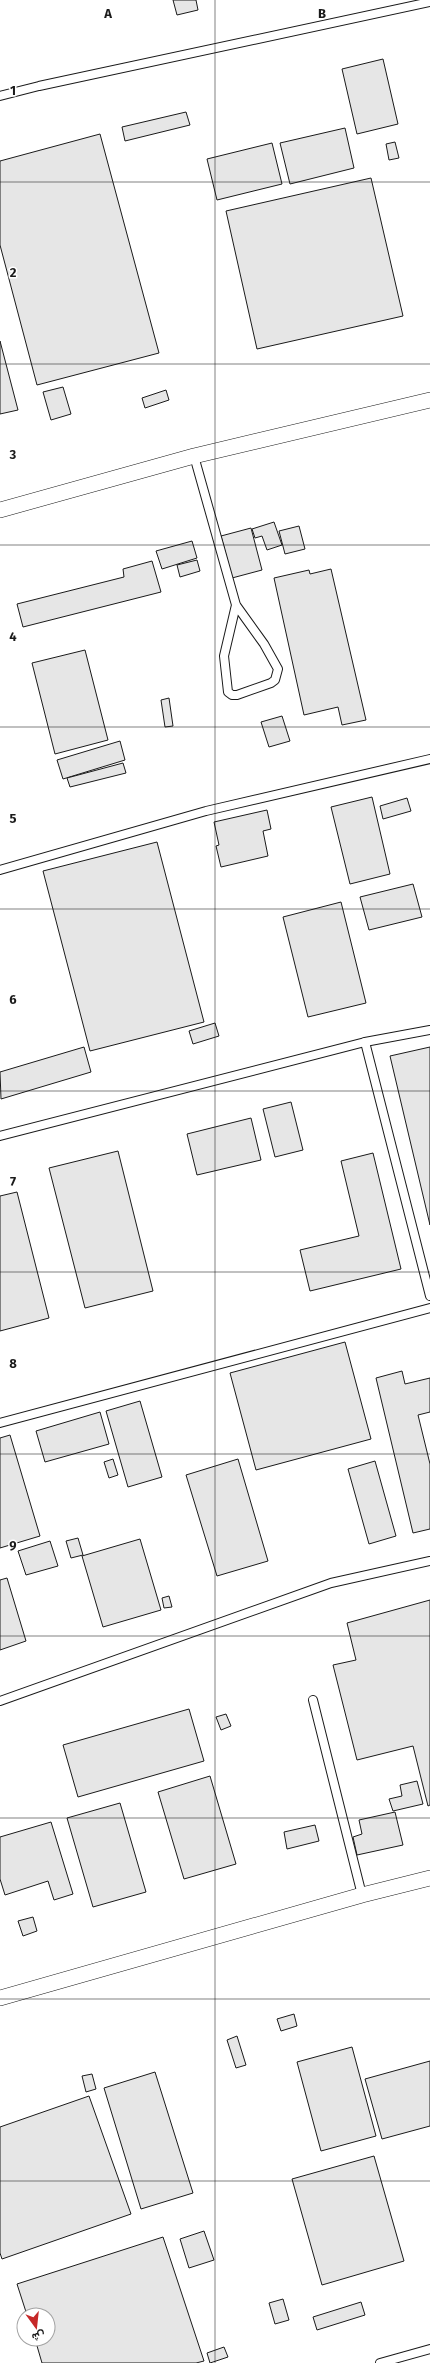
<svg xmlns="http://www.w3.org/2000/svg" width="430" height="2363" viewBox="0 0 430 2363" font-family="'Fira Sans',Vazirmatn,sans-serif">
	<style>
		.building { fill: #e6e6e6; stroke: #1a1a1a }
		.lines { fill: none; stroke-linecap: round; stroke-linejoin: round }
		.lane-casing { stroke: #1a1a1a; stroke-width: 10 }
		.street-casing { stroke: #1a1a1a; stroke-width: 16 }
		.lane { stroke: #fff; stroke-width: 8 }
		.street { stroke: #fff; stroke-width: 15 }
		.grid { fill: none; stroke: #1a1a1a; stroke-width: 1; stroke-opacity: 0.55 }
		.grid-label { font-size: 13px; text-anchor: middle; font-weight: bold; fill: #1a1a1a; stroke: #fff; stroke-width: 3; stroke-linejoin: round; paint-order: stroke }
	</style>
	<rect width="100%" height="100%" fill="#fff"/>
	<g class="building">
		<path d="M 173,0 L 196,0 L 198,10 L 177,15 Z"/>
		<path d="M 383,59 L 398,124 L 357,134 L 342,69 Z"/>
		<path d="M 186,112 L 190,125 L 125,141 L 122,127 Z"/>
		<path d="M 345,128 L 354,168 L 290,184 L 280,143 Z"/>
		<path d="M 100,134 L 159,353 L 37,385 L 0,245 L 0,161 Z"/>
		<path d="M 395,142 L 399,158 L 389,160 L 386,144 Z"/>
		<path d="M 272,143 L 282,184 L 217,200 L 207,159 Z"/>
		<path d="M 371,178 L 403,316 L 257,349 L 226,211 Z"/>
		<path d="M 0,341 L 18,410 L 0,414 Z"/>
		<path d="M 63,387 L 71,414 L 51,420 L 43,392 Z"/>
		<path d="M 166,390 L 169,400 L 145,408 L 142,398 Z"/>
		<path d="M 274,522 L 282,545 L 267,550 L 262,536 L 255,538 L 252,529 Z"/>
		<path d="M 299,526 L 305,549 L 285,554 L 279,531 Z"/>
		<path d="M 251,528 L 262,570 L 232,578 L 221,536 Z"/>
		<path d="M 192,541 L 197,558 L 162,569 L 156,551 Z"/>
		<path d="M 197,560 L 200,571 L 180,577 L 177,565 Z"/>
		<path d="M 152,561 L 161,592 L 23,627 L 17,604 L 124,577 L 123,569 Z"/>
		<path d="M 331,569 L 366,720 L 342,725 L 338,707 L 304,715 L 274,578 L 309,570 L 310,574 Z"/>
		<path d="M 85,650 L 108,740 L 55,754 L 32,663 Z"/>
		<path d="M 169,698 L 173,726 L 165,727 L 161,700 Z"/>
		<path d="M 282,716 L 290,741 L 269,747 L 261,722 Z"/>
		<path d="M 120,741 L 125,760 L 63,779 L 57,760 Z"/>
		<path d="M 123,763 L 126,773 L 70,787 L 67,778 Z"/>
		<path d="M 372,797 L 390,874 L 350,884 L 331,807 Z"/>
		<path d="M 407,798 L 411,811 L 383,819 L 380,806 Z"/>
		<path d="M 267,810 L 271,829 L 263,831 L 268,856 L 221,867 L 216,846 L 219,845 L 214,822 Z"/>
		<path d="M 157,842 L 204,1022 L 90,1051 L 43,871 Z"/>
		<path d="M 413,884 L 422,917 L 369,930 L 360,897 Z"/>
		<path d="M 341,902 L 366,1003 L 308,1017 L 283,917 Z"/>
		<path d="M 215,1023 L 219,1036 L 193,1044 L 189,1031 Z"/>
		<path d="M 84,1047 L 91,1072 L 1,1099 L 0,1072 Z"/>
		<path d="M 430,1047 L 430,1225 L 390,1056 Z"/>
		<path d="M 291,1102 L 303,1150 L 275,1157 L 263,1109 Z"/>
		<path d="M 251,1118 L 261,1160 L 197,1175 L 187,1134 Z"/>
		<path d="M 118,1151 L 153,1291 L 85,1308 L 49,1168 Z"/>
		<path d="M 373,1153 L 401,1269 L 310,1291 L 300,1250 L 359,1236 L 341,1161 Z"/>
		<path d="M 17,1192 L 49,1318 L 0,1331 L 0,1196 Z"/>
		<path d="M 345,1342 L 371,1439 L 256,1470 L 230,1373 Z"/>
		<path d="M 402,1371 L 405,1384 L 430,1378 L 430,1412 L 418,1415 L 430,1464 L 430,1529 L 413,1533 L 376,1378 Z"/>
		<path d="M 140,1401 L 162,1477 L 128,1487 L 106,1411 Z"/>
		<path d="M 100,1412 L 109,1444 L 45,1462 L 36,1431 Z"/>
		<path d="M 10,1435 L 40,1536 L 0,1548 L 0,1438 Z"/>
		<path d="M 113,1459 L 118,1475 L 109,1478 L 104,1462 Z"/>
		<path d="M 238,1459 L 268,1561 L 217,1576 L 186,1475 Z"/>
		<path d="M 375,1461 L 396,1536 L 369,1544 L 348,1469 Z"/>
		<path d="M 78,1538 L 83,1555 L 71,1558 L 66,1541 Z"/>
		<path d="M 140,1539 L 161,1610 L 103,1627 L 82,1556 Z"/>
		<path d="M 50,1541 L 58,1566 L 26,1575 L 18,1551 Z"/>
		<path d="M 7,1578 L 26,1641 L 0,1650 L 0,1580 Z"/>
		<path d="M 169,1596 L 172,1607 L 164,1608 L 162,1598 Z"/>
		<path d="M 430,1600 L 430,1805 L 428,1806 L 413,1746 L 357,1760 L 333,1665 L 356,1660 L 347,1623 Z"/>
		<path d="M 189,1709 L 204,1761 L 78,1797 L 63,1745 Z"/>
		<path d="M 226,1714 L 231,1726 L 221,1730 L 216,1717 Z"/>
		<path d="M 210,1776 L 236,1864 L 184,1879 L 158,1792 Z"/>
		<path d="M 417,1781 L 423,1804 L 393,1811 L 389,1799 L 402,1796 L 400,1785 Z"/>
		<path d="M 120,1803 L 146,1892 L 93,1907 L 67,1818 Z"/>
		<path d="M 395,1812 L 403,1845 L 357,1855 L 353,1837 L 362,1834 L 359,1820 Z"/>
		<path d="M 51,1822 L 73,1894 L 54,1900 L 48,1881 L 5,1895 L 0,1879 L 0,1837 Z"/>
		<path d="M 315,1825 L 319,1841 L 287,1849 L 284,1832 Z"/>
		<path d="M 33,1917 L 37,1931 L 23,1936 L 18,1921 Z"/>
		<path d="M 294,2014 L 297,2026 L 281,2031 L 277,2019 Z"/>
		<path d="M 237,2036 L 246,2065 L 236,2068 L 227,2040 Z"/>
		<path d="M 352,2047 L 376,2136 L 321,2151 L 297,2062 Z"/>
		<path d="M 430,2061 L 430,2126 L 382,2139 L 365,2079 Z"/>
		<path d="M 155,2072 L 193,2193 L 141,2209 L 104,2088 Z"/>
		<path d="M 92,2074 L 96,2089 L 86,2092 L 82,2076 Z"/>
		<path d="M 89,2096 L 131,2214 L 2,2259 L 0,2253 L 0,2127 Z"/>
		<path d="M 374,2156 L 404,2261 L 322,2285 L 292,2179 Z"/>
		<path d="M 204,2231 L 214,2260 L 189,2268 L 180,2239 Z"/>
		<path d="M 163,2237 L 204,2361 L 196,2363 L 42,2363 L 35,2339 L 48,2339 L 48,2315 L 27,2315 L 17,2284 Z"/>
		<path d="M 283,2299 L 289,2320 L 275,2324 L 269,2303 Z"/>
		<path d="M 361,2302 L 365,2315 L 317,2330 L 313,2317 Z"/>
		<path d="M 224,2347 L 228,2357 L 210,2363 L 207,2353 Z"/>
	</g>
	<g class="lines">
		<defs>
			<g id="lane">
				<path d="M 0,96 L 39,86 L 430,2"/>
				<path d="M 194,456 L 236,605 L 264,644 L 278,669 L 275,680 L 271,683 L 237,695 L 232,695 L 228,692 L 224,656 L 236,605"/>
				<path d="M 0,870 L 206,811 L 430,759"/>
				<path d="M 365,1042 L 430,1296"/>
				<path d="M 0,1136 L 365,1042 L 430,1030"/>
				<path d="M 0,1423 L 430,1308"/>
				<path d="M 313,1700 L 362,1895"/>
				<path d="M 0,1701 L 331,1583 L 430,1561"/>
				<path d="M 380,2363 L 430,2349"/>
			</g>
			<g id="street">
				<path d="M 0,510 L 194,456 L 430,400"/>
				<path d="M 0,1998 L 362,1895 L 430,1878"/>
			</g>
		</defs>
		<use href="#lane" class="lane-casing"/>
		<use href="#street" class="street-casing"/>
		<use href="#lane" class="lane"/>
		<use href="#street" class="street"/>
	</g>
	<path class="grid" d="M 215,0 L 215,2363M 0,182 L 430,182M 0,364 L 430,364M 0,545 L 430,545M 0,727 L 430,727M 0,909 L 430,909M 0,1091 L 430,1091M 0,1272 L 430,1272M 0,1454 L 430,1454M 0,1636 L 430,1636M 0,1818 L 430,1818M 0,1999 L 430,1999M 0,2181 L 430,2181"/>
	<g class="grid-label">
		<text x="108" y="18">A</text>
		<text x="322" y="18">B</text>
		<text x="13" y="95">1</text>
		<text x="13" y="277">2</text>
		<text x="13" y="459">3</text>
		<text x="13" y="641">4</text>
		<text x="13" y="823">5</text>
		<text x="13" y="1004">6</text>
		<text x="13" y="1186">7</text>
		<text x="13" y="1368">8</text>
		<text x="13" y="1550">9</text>
	</g>
	<g transform="translate(36 2327) rotate(165)"><circle r="19" fill="#ffffff" stroke="#a3a3a3"/>
	<path d="M0-3L7 15L0 10L-7 15Z" fill="#c62828"/>
	<text y="-6" font-size="11" font-weight="bold" text-anchor="middle" fill="#1a1a1a">ش</text>
	</g>
</svg>
